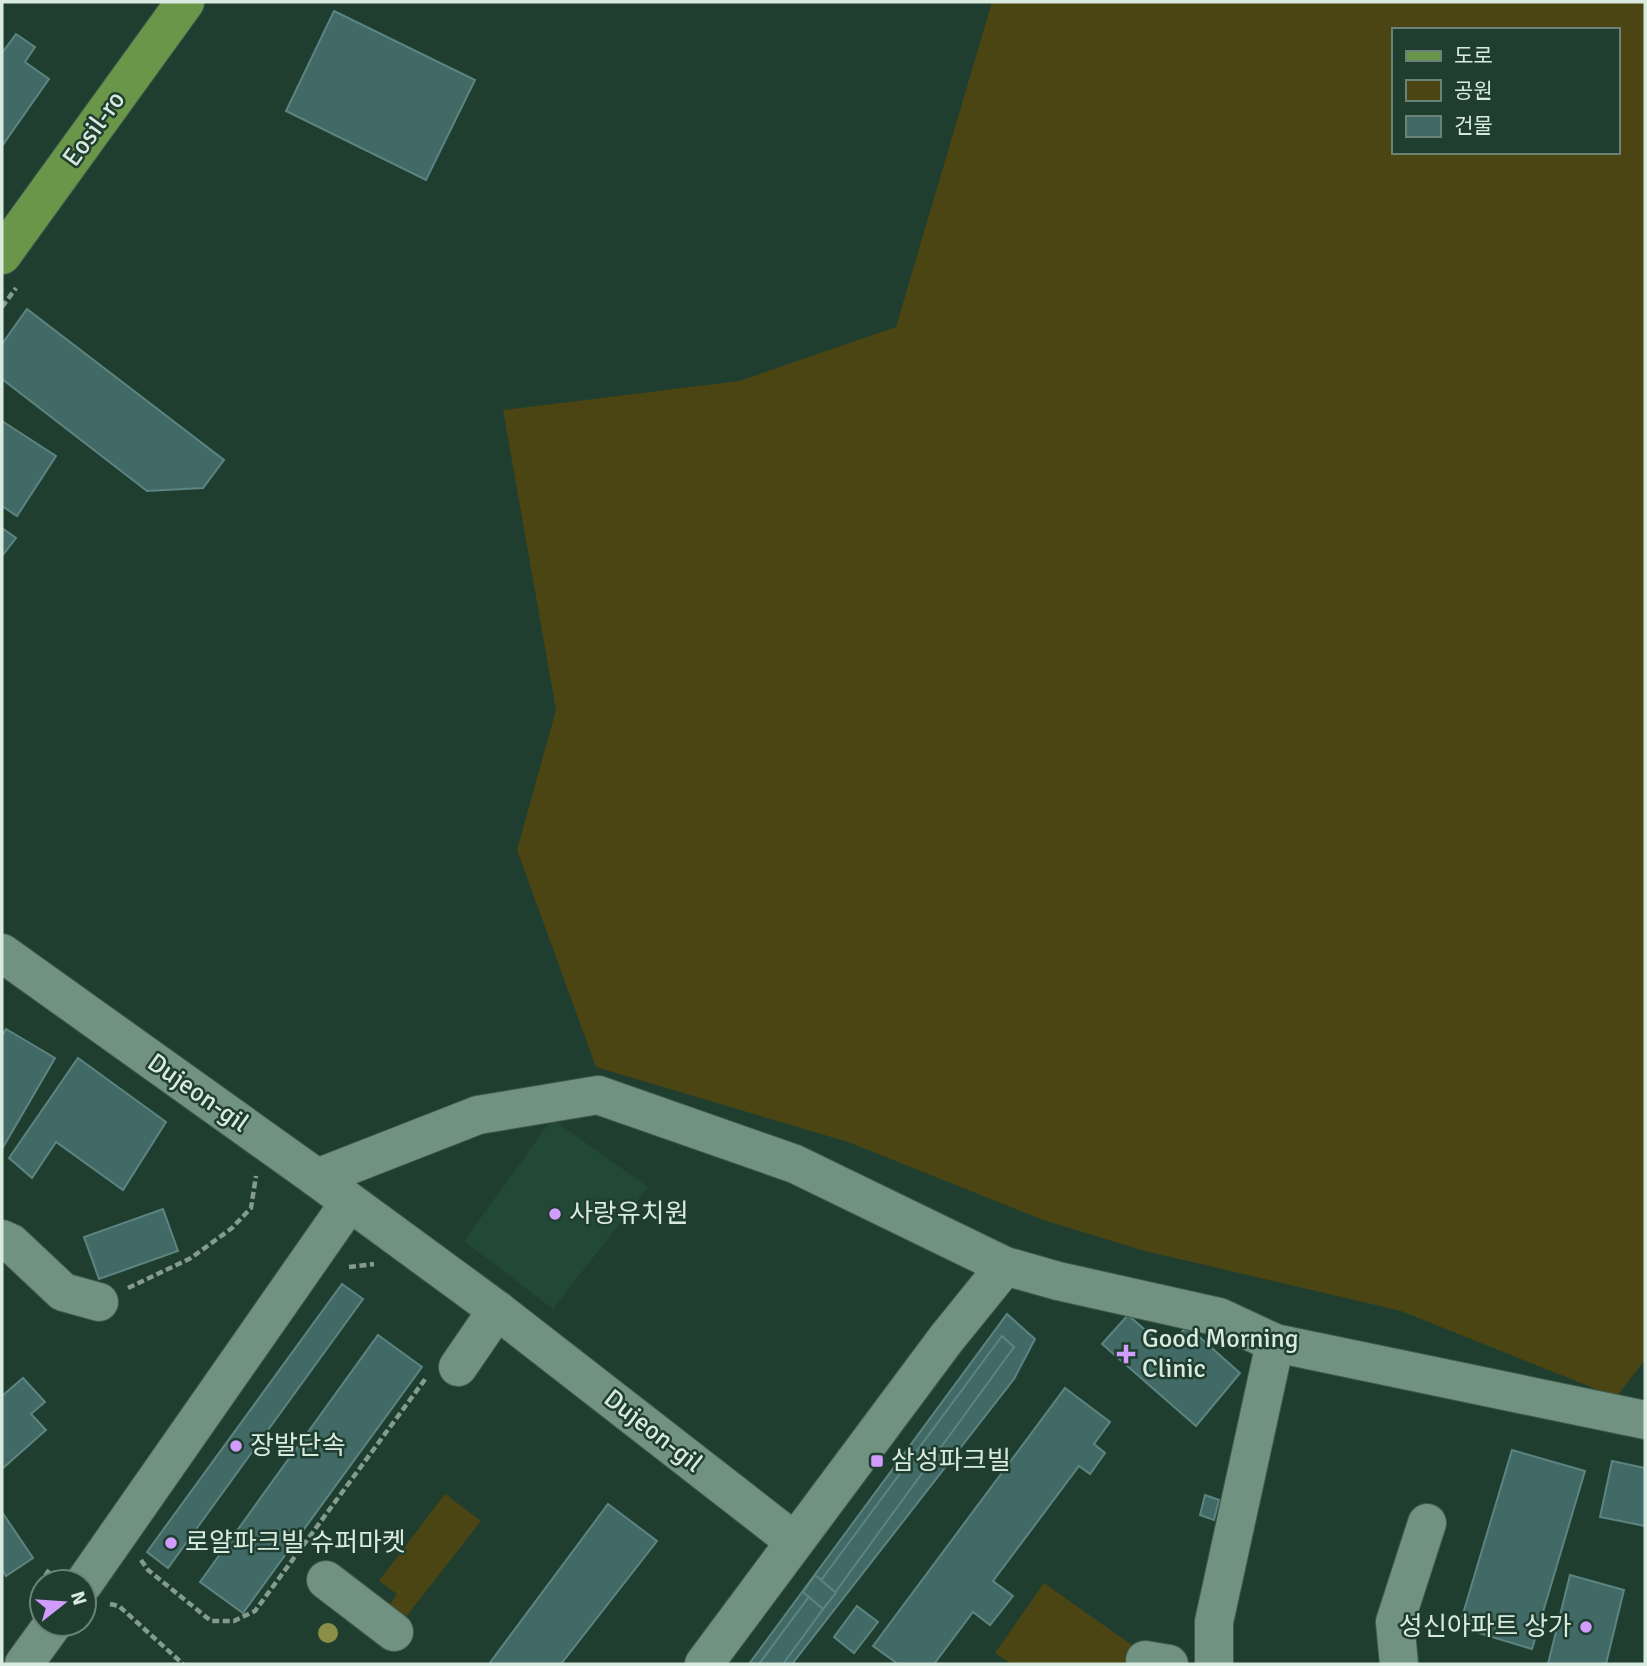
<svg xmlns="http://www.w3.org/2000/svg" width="1647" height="1666" viewBox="0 0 1647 1666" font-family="Signika,'Noto Sans KR',sans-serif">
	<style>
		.built { fill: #224936 }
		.green { fill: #4b4413; fill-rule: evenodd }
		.building { fill: #416966; stroke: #5c8481; stroke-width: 2 }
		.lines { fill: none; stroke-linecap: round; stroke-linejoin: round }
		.minor-casing { stroke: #415c4f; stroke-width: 40 }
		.major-casing { stroke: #415c4f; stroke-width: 40 }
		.path { stroke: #849b8f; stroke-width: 4.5; stroke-dasharray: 7 3.5; stroke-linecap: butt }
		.minor { stroke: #719280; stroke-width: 38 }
		.major { stroke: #699649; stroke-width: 38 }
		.tree { fill: #8a8e47 }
		.poi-dot { fill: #d09dff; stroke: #203e2f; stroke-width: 2.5 }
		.labels { text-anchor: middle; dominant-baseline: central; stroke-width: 5; stroke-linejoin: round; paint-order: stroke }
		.street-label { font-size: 26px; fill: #d9eae0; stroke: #203e2f }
		.poi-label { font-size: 26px; fill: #d9eae0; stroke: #203e2f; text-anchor: start }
	</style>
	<rect width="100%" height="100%" fill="#203e2f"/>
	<path class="built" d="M 552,1119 L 648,1187 L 553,1309 L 464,1241 Z"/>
	<g class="green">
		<path d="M 992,2 L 1645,2 L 1645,1360 L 1616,1397 L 1401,1311 L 1145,1251 L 1043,1220 L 848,1142 L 596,1067 L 517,850 L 556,710 L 503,410 L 739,381 L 896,327 ZM 1393,30 L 1617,30 L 1617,152 L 1393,152 Z"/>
		<path d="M 445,1494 L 481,1521 L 405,1618 L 389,1606 L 397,1594 L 379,1581 Z"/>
		<path d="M 1044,1583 L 1143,1653 L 1135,1664 L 1011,1664 L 995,1653 Z"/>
	</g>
	<g class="building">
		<path d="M 334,11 L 475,80 L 426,180 L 286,111 Z"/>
		<path d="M 16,34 L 35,47 L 25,62 L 49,79 L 2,146 L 2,53 Z"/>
		<path d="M 27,309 L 224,460 L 203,488 L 147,491 L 2,379 L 2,344 Z"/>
		<path d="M 2,421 L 56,456 L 17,516 L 2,506 Z"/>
		<path d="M 2,528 L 16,538 L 2,556 Z"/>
		<path d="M 6,1029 L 55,1058 L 2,1149 L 2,1036 Z"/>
		<path d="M 78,1058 L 166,1122 L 123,1190 L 56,1142 L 32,1178 L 9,1158 Z"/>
		<path d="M 163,1209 L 178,1251 L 99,1279 L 84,1237 Z"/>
		<path d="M 342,1284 L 363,1299 L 168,1568 L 147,1552 Z"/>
		<path d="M 1007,1314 L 1035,1339 L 1014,1379 L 792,1664 L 749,1664 Z"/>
		<path d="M 1128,1315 L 1167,1349 L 1187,1326 L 1240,1373 L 1196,1426 L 1102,1344 Z"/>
		<path d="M 378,1335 L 422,1367 L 243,1613 L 200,1582 Z"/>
		<path d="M 1002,1336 L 1014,1347 L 783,1664 L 759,1664 Z"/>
		<path d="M 23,1378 L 45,1402 L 31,1414 L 46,1430 L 2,1469 L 2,1396 Z"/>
		<path d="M 1065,1388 L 1110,1422 L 1094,1444 L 1105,1453 L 1090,1474 L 1079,1466 L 993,1581 L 1013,1596 L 990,1625 L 973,1612 L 934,1664 L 898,1664 L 873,1646 Z"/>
		<path d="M 1512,1450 L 1585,1471 L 1532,1649 L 1459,1627 Z"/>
		<path d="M 1612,1461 L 1645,1468 L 1645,1526 L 1600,1517 Z"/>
		<path d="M 1205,1495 L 1219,1500 L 1214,1520 L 1200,1515 Z"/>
		<path d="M 608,1504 L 657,1541 L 561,1664 L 489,1664 Z"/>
		<path d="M 2,1512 L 33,1558 L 6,1576 L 2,1569 Z"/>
		<path d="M 815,1575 L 836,1593 L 823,1609 L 803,1592 Z"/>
		<path d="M 1570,1575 L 1624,1590 L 1606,1664 L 1548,1664 Z"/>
		<path d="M 857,1606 L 878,1622 L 854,1653 L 834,1637 Z"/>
	</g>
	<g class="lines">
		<defs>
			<g id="minor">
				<path d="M 2,953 L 317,1178 L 497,1310 L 794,1541"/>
				<path d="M 317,1178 L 478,1115 L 598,1095 L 795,1164 L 1005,1266"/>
				<path d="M 2,1239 L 11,1243 L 63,1292 L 99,1302"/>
				<path d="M 458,1367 L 497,1310"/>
				<path d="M 326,1580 L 394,1632"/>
				<path d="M 84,1583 L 349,1203"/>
				<path d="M 1145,1660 L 1169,1664"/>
				<path d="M 24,1664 L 53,1624"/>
				<path d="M 704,1664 L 946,1339 L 1005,1266 L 1058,1281 L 1219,1317 L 1275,1343 L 1645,1420"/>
				<path d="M 1214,1664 L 1214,1622 L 1275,1343"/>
				<path d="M 1399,1664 L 1395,1622 L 1427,1523"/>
			</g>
			<path id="major" d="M 2,255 L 185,2"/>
		</defs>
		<use href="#minor" class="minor-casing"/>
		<use href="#major" class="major-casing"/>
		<g class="path">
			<path d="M 2,307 L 16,288"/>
			<path d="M 349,1267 L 374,1264"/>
			<path d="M 128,1288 L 191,1258 L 232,1228 L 251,1208 L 256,1176"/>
			<path d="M 141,1560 L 148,1570 L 211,1621 L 234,1621 L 255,1611 L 426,1378"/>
			<path d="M 33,1593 L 50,1569"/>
			<path d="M 110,1604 L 119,1606 L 183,1664"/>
		</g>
		<use href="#minor" class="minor"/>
		<use href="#major" class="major"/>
	</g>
	<circle class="tree" cx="328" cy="1633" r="10"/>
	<g class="poi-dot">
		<circle cx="555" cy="1214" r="7"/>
		<path d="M1122.5 1343.5h7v7h7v7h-7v7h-7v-7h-7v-7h7z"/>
		<circle cx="236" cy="1446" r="7"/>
		<rect x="870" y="1454" width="14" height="14" rx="3.5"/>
		<circle cx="171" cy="1543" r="7"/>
		<circle cx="1586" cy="1627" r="7"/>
	</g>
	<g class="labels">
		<g class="street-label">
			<text transform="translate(94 129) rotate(-54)">Eosil-ro</text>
			<text transform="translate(198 1093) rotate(35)">Dujeon-gil</text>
			<text transform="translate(653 1431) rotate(38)">Dujeon-gil</text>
		</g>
		<g class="poi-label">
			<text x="569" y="1214">사랑유치원</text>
			<text x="1142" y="1339">Good Morning<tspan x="1142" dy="30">Clinic</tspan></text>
			<text x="250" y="1446">장발단속</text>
			<text x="891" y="1461">삼성파크빌</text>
			<text x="185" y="1543">로얄파크빌 슈퍼마켓</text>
			<text x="1572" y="1627" text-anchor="end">성신아파트 상가</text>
		</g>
	</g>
	<rect width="1647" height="1666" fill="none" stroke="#d9eae0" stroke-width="7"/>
	<rect x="1392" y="28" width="228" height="126" fill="#203e2f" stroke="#6a8376" stroke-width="2"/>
	<rect x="1406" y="51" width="35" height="10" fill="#699649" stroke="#6a8376" stroke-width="2"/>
	<text x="1454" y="63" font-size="21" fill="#d9eae0">도로</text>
	<rect x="1406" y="80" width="35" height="21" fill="#4b4413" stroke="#6a8376" stroke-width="2"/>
	<text x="1454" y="98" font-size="21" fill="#d9eae0">공원</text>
	<rect x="1406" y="116" width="35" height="21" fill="#416966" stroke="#6a8376" stroke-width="2"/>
	<text x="1454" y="133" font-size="21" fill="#d9eae0">건물</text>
	<g transform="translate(63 1603) rotate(73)"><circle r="33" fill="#203e2f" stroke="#6a8376" stroke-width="2"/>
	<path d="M0-5L12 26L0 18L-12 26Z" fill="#d09dff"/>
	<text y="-10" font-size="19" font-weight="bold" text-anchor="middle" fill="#d9eae0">N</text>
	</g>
</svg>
